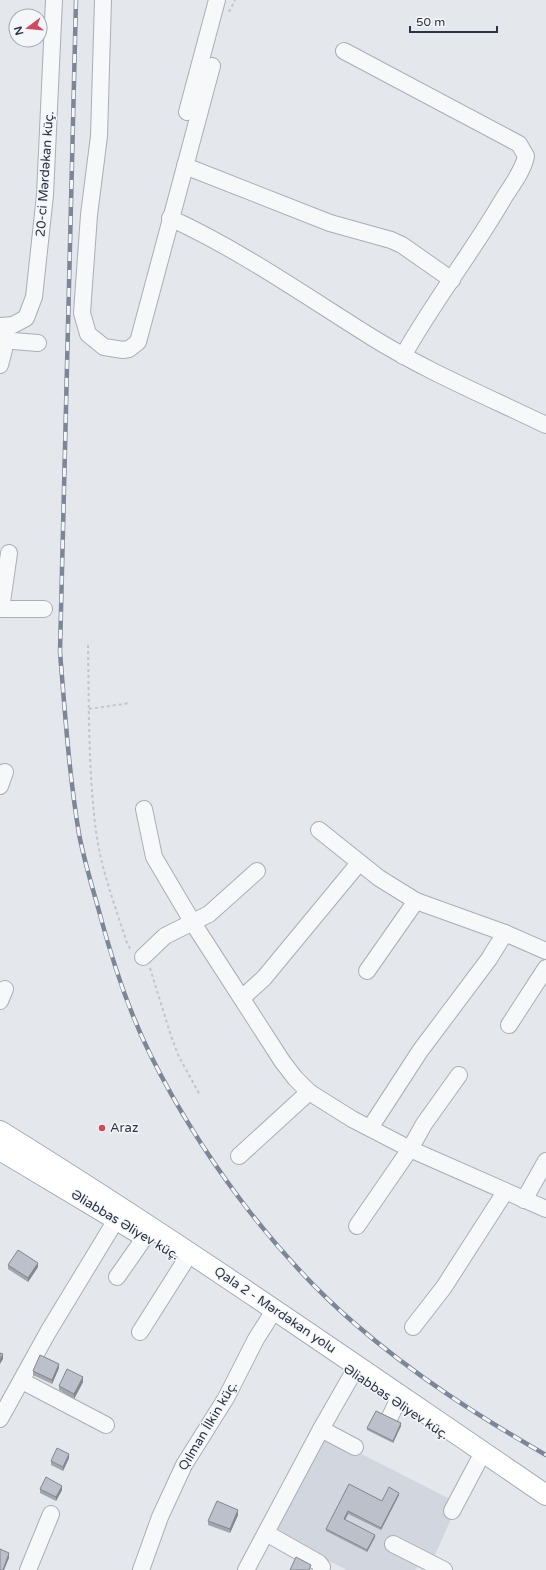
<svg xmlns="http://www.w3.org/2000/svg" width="546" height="1570" viewBox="0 0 546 1570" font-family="'Varela Round',sans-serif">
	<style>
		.built { fill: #d2d6de }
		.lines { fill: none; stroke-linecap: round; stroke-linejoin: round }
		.minor-casing { stroke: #a9aeb7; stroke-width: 18 }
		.major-casing { stroke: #a3abb8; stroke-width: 22 }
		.path { stroke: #c2c5cb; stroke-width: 2; stroke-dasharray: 3 3; stroke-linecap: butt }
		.minor { stroke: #f7f8fa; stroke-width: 16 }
		.major { stroke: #fff; stroke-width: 20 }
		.rail-casing { stroke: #7d8696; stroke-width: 4.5 }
		.rail { stroke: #f4f6f9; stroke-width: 3; stroke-dasharray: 9; stroke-linecap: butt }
		.wall { fill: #a1a5ae }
		.shaded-wall { fill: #83868d }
		.building { fill: #bbc0ca; stroke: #83868d }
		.poi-dot { fill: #d1495b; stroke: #f4f6f9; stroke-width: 1.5 }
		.labels { text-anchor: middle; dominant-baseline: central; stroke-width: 3; stroke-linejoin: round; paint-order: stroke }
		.street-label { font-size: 13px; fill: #2b3445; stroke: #f4f6f9 }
		.poi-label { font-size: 13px; fill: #2b3445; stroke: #f4f6f9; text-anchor: start }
	</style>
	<rect width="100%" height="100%" fill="#e4e7ec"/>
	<path class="built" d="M 326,1436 L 452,1500 L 452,1517 L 428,1570 L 417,1567 L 415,1570 L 347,1570 L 275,1533 Z"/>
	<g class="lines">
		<defs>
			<g id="minor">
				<path d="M 103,0 L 99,136 L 89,215 L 82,313 L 88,334 L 104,347 L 123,350 L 129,349 L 138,342 L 212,66"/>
				<path d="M 344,51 L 506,137 L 519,144 L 526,156 C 523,172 510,187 502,201 C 471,254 433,302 403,356"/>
				<path d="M 187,112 L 217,0"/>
				<path d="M 185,166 L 330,223 L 391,240 L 402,245 L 452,280"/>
				<path d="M 170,218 C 242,251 307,297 373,338 C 428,372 488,397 546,425"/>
				<path d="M 0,326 L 13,325 L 26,318 L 34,297 L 45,195 L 54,0"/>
				<path d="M 0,340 L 38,343"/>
				<path d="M 0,365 L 4,350 L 4,341"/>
				<path d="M 0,609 L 44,609"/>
				<path d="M 1,609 L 9,553"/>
				<path d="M 0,786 L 5,772"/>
				<path d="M 144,809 L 154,857 L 193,923 L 282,1061 L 295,1078 L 309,1092 L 352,1119 L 410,1149 L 546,1209"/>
				<path d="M 319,830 L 379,878 L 416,901 L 505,933 L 546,951"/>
				<path d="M 143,957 L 165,936 L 209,914 L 257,871"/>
				<path d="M 367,971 L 416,901"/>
				<path d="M 242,998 L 264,978 L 359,863"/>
				<path d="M 0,1001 L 5,989"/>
				<path d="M 509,1025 L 546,968"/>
				<path d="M 370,1128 L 420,1051 L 489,959 L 505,933"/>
				<path d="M 239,1156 L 309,1092"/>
				<path d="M 524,1200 L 546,1161"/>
				<path d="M 357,1226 L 410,1149 L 424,1124 L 459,1075"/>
				<path d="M 117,1277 L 145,1237"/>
				<path d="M 413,1327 L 444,1287 L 505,1192"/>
				<path d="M 140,1332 L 185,1261"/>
				<path d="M 22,1381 L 106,1425"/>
				<path d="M 390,1417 L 397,1402"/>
				<path d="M 0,1419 L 48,1332 L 116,1220"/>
				<path d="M 321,1429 L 355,1447"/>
				<path d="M 452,1511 L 480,1458"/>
				<path d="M 266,1533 L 319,1563 L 322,1567 L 321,1570"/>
				<path d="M 393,1544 L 444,1570"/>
				<path d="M 28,1570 L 51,1514"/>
				<path d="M 141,1570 L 160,1517 L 184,1465 L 226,1398 L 256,1339 L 275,1309"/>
				<path d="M 246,1570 L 321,1429 L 353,1373"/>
			</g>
			<g id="major">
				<path d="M 0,1131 C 186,1246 365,1372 546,1495"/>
				<path d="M 0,1150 L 142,1235"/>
			</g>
		</defs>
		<use href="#minor" class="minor-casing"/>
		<use href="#major" class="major-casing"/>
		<g class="path">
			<path d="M 229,12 L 235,0"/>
			<path d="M 88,645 C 89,707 88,769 96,831 C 101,869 115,906 127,943 L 131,950"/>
			<path d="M 89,709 L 130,703"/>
			<path d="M 150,968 L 171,1036 L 179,1057 L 200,1095"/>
		</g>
		<use href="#minor" class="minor"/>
		<use href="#major" class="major"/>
		<defs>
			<path id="rail" d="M 76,0 L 60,652 C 65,713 69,774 79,834 C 84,860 92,886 99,911 C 112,960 128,1010 151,1056 C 199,1152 273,1253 354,1323 C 414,1375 478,1416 546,1455"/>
		</defs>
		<use href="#rail" class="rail-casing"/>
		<use href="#rail" class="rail"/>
	</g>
	<g class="wall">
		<path d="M 8,1265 L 38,1267 L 28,1282 L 8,1269 Z"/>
		<path d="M 59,1368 L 52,1384 L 33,1375 L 33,1371 Z"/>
		<path d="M 83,1382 L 74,1399 L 59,1390 L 59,1386 Z"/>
		<path d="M 401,1426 L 393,1443 L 367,1430 L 367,1428 Z"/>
		<path d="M 69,1458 L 63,1471 L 51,1465 L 51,1461 Z"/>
		<path d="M 349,1484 L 382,1501 L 399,1495 L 381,1530 L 348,1514 L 345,1520 L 375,1537 L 367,1552 L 326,1531 L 326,1529 Z"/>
		<path d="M 40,1489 L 62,1490 L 56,1501 L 40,1493 Z"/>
		<path d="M 238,1515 L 230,1533 L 208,1525 L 208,1521 Z"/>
	</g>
	<g class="shaded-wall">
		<path d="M 38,1263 L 38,1267 L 28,1282 L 28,1278 Z"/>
		<path d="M 3,1354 L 3,1359 L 0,1364 L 0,1360 Z"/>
		<path d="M 59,1364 L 59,1368 L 52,1384 L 52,1380 Z"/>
		<path d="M 83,1377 L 83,1382 L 74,1399 L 74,1394 Z"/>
		<path d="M 401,1423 L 401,1426 L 393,1443 L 393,1441 Z"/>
		<path d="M 69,1454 L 69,1458 L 63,1471 L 63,1467 Z"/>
		<path d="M 62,1486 L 62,1490 L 56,1501 L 56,1497 Z"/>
		<path d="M 399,1493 L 399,1495 L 381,1530 L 381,1528 Z"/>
		<path d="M 238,1510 L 238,1515 L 230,1533 L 230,1529 Z"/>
		<path d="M 348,1511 L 348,1514 L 344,1521 L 344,1519 Z"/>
		<path d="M 375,1535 L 375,1537 L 367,1552 L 367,1550 Z"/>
		<path d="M 9,1553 L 9,1558 L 4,1570 L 3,1570 Z"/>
	</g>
	<g class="building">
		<path d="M 18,1250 L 38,1263 L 28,1278 L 8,1265 Z"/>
		<path d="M 0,1353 L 3,1354 L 0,1360 Z"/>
		<path d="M 40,1355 L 59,1364 L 52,1380 L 33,1371 Z"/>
		<path d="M 67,1369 L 83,1377 L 74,1394 L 59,1386 Z"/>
		<path d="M 376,1411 L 401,1423 L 393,1441 L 367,1428 Z"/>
		<path d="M 57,1448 L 69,1454 L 63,1467 L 51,1461 Z"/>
		<path d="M 46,1477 L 62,1486 L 56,1497 L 40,1489 Z"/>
		<path d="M 349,1484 L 382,1501 L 389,1487 L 399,1493 L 381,1528 L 348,1511 L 344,1519 L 375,1535 L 367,1550 L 326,1529 Z"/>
		<path d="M 217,1501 L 238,1510 L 230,1529 L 208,1521 Z"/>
		<path d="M 0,1549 L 9,1553 L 3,1570 L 0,1570 Z"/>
		<path d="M 296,1557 L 311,1565 L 309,1570 L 290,1570 Z"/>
	</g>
	<circle class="poi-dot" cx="102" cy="1128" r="4"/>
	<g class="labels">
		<g class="street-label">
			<text transform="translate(45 174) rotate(-86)">20-ci Mərdəkan küç.</text>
			<text transform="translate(125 1225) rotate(31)">Əliabbas Əliyev küç.</text>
			<text transform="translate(275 1310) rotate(34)">Qala 2 - Mərdəkan yolu</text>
			<text transform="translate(396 1402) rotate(34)">Əliabbas Əliyev küç.</text>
			<text transform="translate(208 1426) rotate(-59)">Qılman İlkin küç.</text>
		</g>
		<g class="poi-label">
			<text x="110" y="1128">Araz</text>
		</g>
	</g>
	<g transform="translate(28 28) rotate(254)"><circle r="19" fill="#f4f6f9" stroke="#a4a8b1"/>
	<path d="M0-3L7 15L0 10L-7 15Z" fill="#d1495b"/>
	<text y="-6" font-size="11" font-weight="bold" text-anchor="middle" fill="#2b3445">N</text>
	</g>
	<path d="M410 26v6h87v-6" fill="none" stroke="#2b3445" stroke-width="2"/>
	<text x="416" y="26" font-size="12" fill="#2b3445" stroke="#f4f6f9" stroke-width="3" paint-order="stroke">50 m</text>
</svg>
